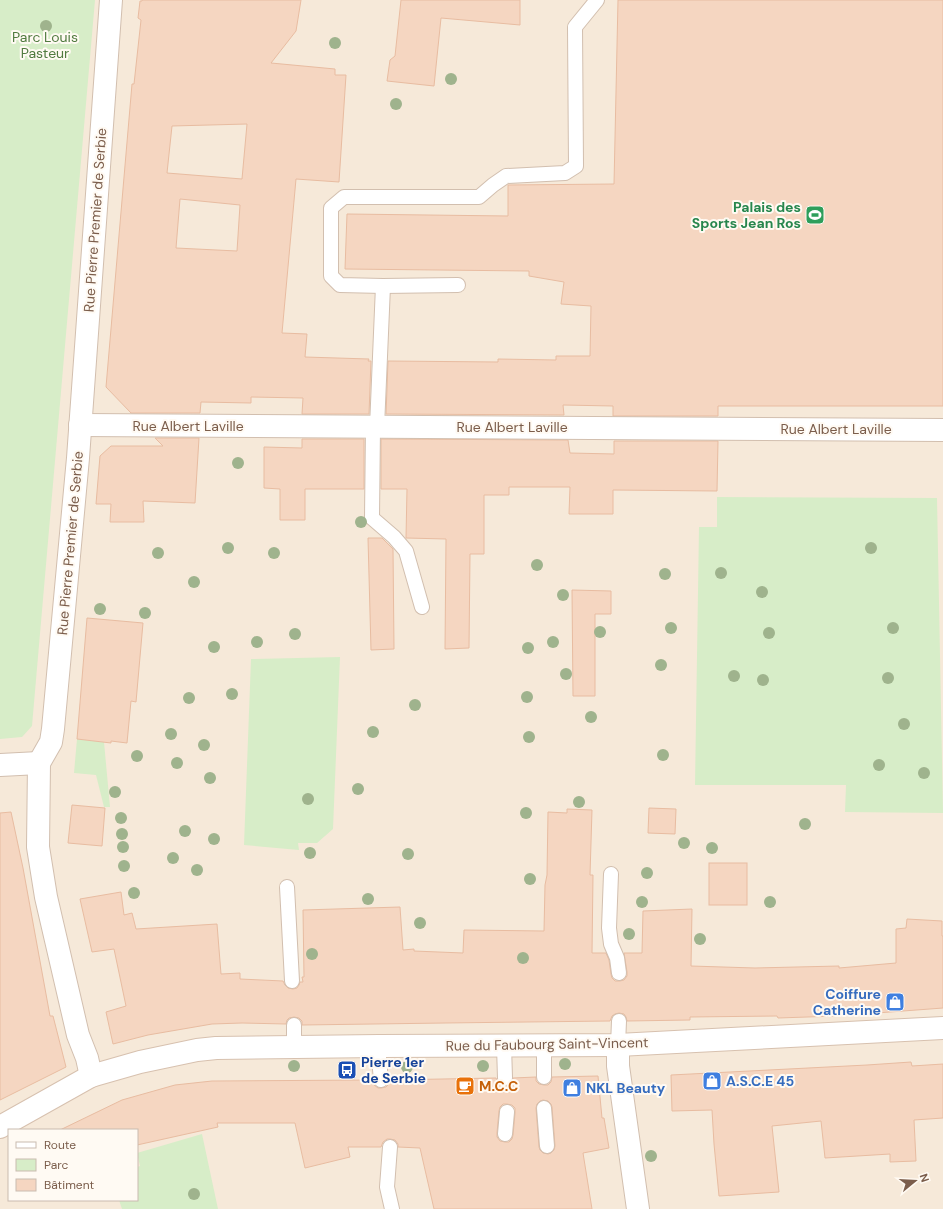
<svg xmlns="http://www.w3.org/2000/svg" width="943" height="1209" viewBox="0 0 943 1209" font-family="'DM Sans',sans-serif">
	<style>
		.residential { fill: #f6e9d9; fill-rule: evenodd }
		.green { fill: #d7edc8 }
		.building { fill: #f5d6c1; stroke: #e8bca1; fill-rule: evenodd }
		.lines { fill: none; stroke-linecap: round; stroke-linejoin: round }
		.lane-casing { stroke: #d2bfaf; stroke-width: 16 }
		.street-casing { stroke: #d2bfaf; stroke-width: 24 }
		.secondary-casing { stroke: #d7c1af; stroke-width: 24 }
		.lane { stroke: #fff; stroke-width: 14 }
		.street { stroke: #fff; stroke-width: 22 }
		.secondary { stroke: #fff; stroke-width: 22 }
		.tree { fill: #9fb38d }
		.labels { text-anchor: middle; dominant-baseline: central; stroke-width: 4; stroke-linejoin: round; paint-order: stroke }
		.park-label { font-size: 14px; fill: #517b40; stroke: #fffaf3 }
		.leisure-label { font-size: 14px; font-weight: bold; fill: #27864d; stroke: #fffaf3; text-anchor: end }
		.street-label { font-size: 14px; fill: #7b5d4b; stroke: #fffaf3 }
		.shop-label { font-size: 14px; font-weight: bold; fill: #366cbe; stroke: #fffaf3; text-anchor: start }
		.transit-label { font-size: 14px; font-weight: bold; fill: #164399; stroke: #fffaf3; text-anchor: start }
		.food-label { font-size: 14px; font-weight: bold; fill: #c56008; stroke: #fffaf3; text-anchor: start }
	</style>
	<rect width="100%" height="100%" fill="#fef7eb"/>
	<path class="residential" d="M 0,0 L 943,0 L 943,1209 L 0,1209 ZM 9,1130 L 137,1130 L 137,1200 L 9,1200 Z"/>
	<g class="green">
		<path d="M 0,0 L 95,0 L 32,726 L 22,737 L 0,739 Z"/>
		<path d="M 717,497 L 937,498 L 943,813 L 845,812 L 846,785 L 695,785 L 699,527 L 717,527 Z"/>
		<path d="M 340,657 L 333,829 L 317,843 L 298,843 L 299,850 L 244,845 L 251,659 Z"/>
		<path d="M 77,739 L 104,742 L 110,807 L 104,807 L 96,775 L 74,773 Z"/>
		<path d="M 202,1134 L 218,1209 L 122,1209 L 119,1200 L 137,1200 L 137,1167 L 140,1166 L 137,1153 Z"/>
	</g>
	<g class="building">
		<path d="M 142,0 L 301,0 L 296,31 L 271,63 L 335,69 L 335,75 L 346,75 L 339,182 L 296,179 L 282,333 L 307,334 L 305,357 L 369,359 L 368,361 L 371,361 L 369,414 L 302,414 L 303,398 L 251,397 L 251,403 L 201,402 L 200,413 L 131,413 L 106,387 L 132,84 L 134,84 L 141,20 L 138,18 L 140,1 L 142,1 ZM 247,124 L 242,179 L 167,173 L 172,126 ZM 180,199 L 240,205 L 237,251 L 176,248 Z"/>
		<path d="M 401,0 L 520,0 L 520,25 L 441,18 L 434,86 L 387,81 L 390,60 L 395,56 Z"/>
		<path d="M 618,0 L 943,0 L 943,406 L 718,406 L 718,416 L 613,416 L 613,406 L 563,405 L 564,415 L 386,414 L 388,361 L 498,362 L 498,359 L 556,360 L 556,356 L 590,356 L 591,306 L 561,304 L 564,282 L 529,276 L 529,271 L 345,269 L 347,214 L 508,216 L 508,185 L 614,184 Z"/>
		<path d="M 155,438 L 199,438 L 195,503 L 143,501 L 144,522 L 110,522 L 111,504 L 96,504 L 100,456 L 111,446 L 163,446 Z"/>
		<path d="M 302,439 L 364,439 L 364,489 L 305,489 L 305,520 L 280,520 L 280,489 L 264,488 L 264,447 L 302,448 Z"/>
		<path d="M 381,439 L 568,440 L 570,453 L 614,454 L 614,441 L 718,441 L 717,491 L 613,490 L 613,514 L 569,514 L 570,487 L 509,487 L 509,495 L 484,495 L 484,554 L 470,554 L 469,648 L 445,649 L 446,539 L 406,538 L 407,489 L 381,489 Z"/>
		<path d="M 368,538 L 382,538 L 393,549 L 394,649 L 371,650 Z"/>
		<path d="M 572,590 L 611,591 L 611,614 L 595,614 L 595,696 L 573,696 Z"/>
		<path d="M 87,618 L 143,623 L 136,702 L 131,701 L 127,743 L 111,741 L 111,743 L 77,739 Z"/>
		<path d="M 72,805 L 105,808 L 102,846 L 68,843 Z"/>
		<path d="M 649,808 L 676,809 L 675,834 L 648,833 Z"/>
		<path d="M 567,809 L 592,810 L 590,875 L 593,875 L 592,953 L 606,953 L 609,960 L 611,974 L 612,978 L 615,981 L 620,981 L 624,980 L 627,976 L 627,972 L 624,953 L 642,953 L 643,911 L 692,909 L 691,966 L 755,968 L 839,966 L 839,968 L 896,963 L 896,929 L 906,928 L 907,919 L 942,921 L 942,936 L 943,936 L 943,1008 L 837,1016 L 778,1018 L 777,1016 L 690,1017 L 690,1020 L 627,1021 L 626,1017 L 624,1014 L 619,1013 L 615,1014 L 612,1016 L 610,1021 L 445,1023 L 302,1025 L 302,1021 L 299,1018 L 294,1017 L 289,1018 L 287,1020 L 286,1024 L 242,1023 L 212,1024 L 148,1035 L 113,1044 L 106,1012 L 126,1006 L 114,949 L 92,952 L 80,899 L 121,892 L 124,915 L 132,913 L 136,929 L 217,924 L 221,974 L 240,973 L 240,979 L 283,981 L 285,985 L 288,988 L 293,989 L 297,988 L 299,985 L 300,982 L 303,982 L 302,977 L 304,977 L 303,910 L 400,907 L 403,950 L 414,949 L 414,951 L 463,953 L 464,930 L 544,931 L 545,885 L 547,875 L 548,812 L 567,813 Z"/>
		<path d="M 11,812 L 23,868 L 50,1016 L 53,1016 L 66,1067 L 0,1100 L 0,813 Z"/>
		<rect x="709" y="863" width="38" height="42"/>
		<path d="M 911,1062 L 912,1066 L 943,1064 L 943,1118 L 914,1120 L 916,1161 L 890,1162 L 890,1154 L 825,1158 L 821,1121 L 772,1126 L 779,1192 L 719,1196 L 714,1144 L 712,1110 L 672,1111 L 671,1075 L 867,1065 Z"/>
		<path d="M 598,1076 L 602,1118 L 604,1118 L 609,1148 L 583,1153 L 592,1209 L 434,1209 L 420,1148 L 398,1147 L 398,1144 L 395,1140 L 390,1139 L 387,1139 L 383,1142 L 381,1147 L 348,1147 L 350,1157 L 305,1168 L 295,1123 L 217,1123 L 218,1127 L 137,1145 L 137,1130 L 60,1130 L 122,1100 L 175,1085 L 212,1081 L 372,1080 L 374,1085 L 378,1088 L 381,1088 L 386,1087 L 389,1084 L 389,1080 L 496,1078 L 498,1083 L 501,1085 L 505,1086 L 510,1085 L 513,1082 L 513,1078 L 536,1077 L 536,1081 L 539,1084 L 544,1085 L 548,1085 L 551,1082 L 552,1077 ZM 543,1100 L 548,1101 L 551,1104 L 552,1107 L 555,1146 L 554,1150 L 551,1153 L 548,1154 L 543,1153 L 540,1150 L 539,1147 L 536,1108 L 537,1104 L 540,1101 ZM 503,1104 L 507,1104 L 512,1105 L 515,1108 L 515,1113 L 513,1135 L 512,1139 L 509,1142 L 505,1142 L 500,1141 L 497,1137 L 497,1133 L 499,1111 L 500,1107 Z"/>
	</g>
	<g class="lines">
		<defs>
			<g id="lane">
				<path d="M 458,285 L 383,286 L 340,285 L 331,276 L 331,208 L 344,197 L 479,197 L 493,185 L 506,176 L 565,173 L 576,166 L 575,27 L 597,0"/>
				<path d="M 373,427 L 372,518 L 394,537 L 406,551 L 422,607"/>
				<path d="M 377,427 L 383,286"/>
				<path d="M 611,874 L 609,928 L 611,944 L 617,958 L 619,973"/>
				<path d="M 287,887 L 292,981"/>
				<path d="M 294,1025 L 294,1047"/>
				<path d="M 618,1045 L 619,1021"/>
				<path d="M 379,1046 L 379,1059 L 381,1080"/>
				<path d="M 504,1046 L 505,1078"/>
				<path d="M 544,1077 L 544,1045"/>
				<path d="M 544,1108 L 547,1146"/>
				<path d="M 505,1134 L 507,1112"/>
				<path d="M 390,1147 L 387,1187 L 392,1209"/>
			</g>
			<g id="street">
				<path d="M 80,425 L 943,430"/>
				<path d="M 0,765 L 39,763"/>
				<path d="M 618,1045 L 618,1066 L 638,1209"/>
				<path d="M 91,1076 L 87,1058 L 78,1035 L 46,897 L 38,847 L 39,763 L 51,742 L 53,729 L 78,458 L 111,0"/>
			</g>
			<path id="secondary" d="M 0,1127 L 91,1076 L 140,1062 L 197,1050 L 216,1048 L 379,1046 L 618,1045 L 943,1028"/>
		</defs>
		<use href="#lane" class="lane-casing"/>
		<use href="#street" class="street-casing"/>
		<use href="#secondary" class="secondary-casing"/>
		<use href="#lane" class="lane"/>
		<use href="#street" class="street"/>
		<use href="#secondary" class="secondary"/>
	</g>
	<g class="tree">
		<circle cx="46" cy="26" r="6"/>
		<circle cx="335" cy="43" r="6"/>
		<circle cx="451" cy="79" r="6"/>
		<circle cx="396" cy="104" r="6"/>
		<circle cx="238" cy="463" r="6"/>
		<circle cx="361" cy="522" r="6"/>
		<circle cx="228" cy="548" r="6"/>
		<circle cx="871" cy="548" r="6"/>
		<circle cx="158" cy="553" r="6"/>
		<circle cx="274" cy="553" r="6"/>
		<circle cx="537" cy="565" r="6"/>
		<circle cx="721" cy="573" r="6"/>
		<circle cx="665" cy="574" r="6"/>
		<circle cx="194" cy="582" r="6"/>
		<circle cx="762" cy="592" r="6"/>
		<circle cx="563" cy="595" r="6"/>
		<circle cx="100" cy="609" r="6"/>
		<circle cx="145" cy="613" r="6"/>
		<circle cx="671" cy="628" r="6"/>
		<circle cx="893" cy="628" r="6"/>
		<circle cx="600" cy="632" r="6"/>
		<circle cx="769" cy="633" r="6"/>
		<circle cx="295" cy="634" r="6"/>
		<circle cx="257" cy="642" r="6"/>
		<circle cx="553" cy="642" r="6"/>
		<circle cx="214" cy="647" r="6"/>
		<circle cx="528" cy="648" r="6"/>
		<circle cx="661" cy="665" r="6"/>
		<circle cx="566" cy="674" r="6"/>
		<circle cx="734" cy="676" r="6"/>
		<circle cx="888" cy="678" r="6"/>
		<circle cx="763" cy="680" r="6"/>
		<circle cx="232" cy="694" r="6"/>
		<circle cx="527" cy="697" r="6"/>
		<circle cx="189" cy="698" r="6"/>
		<circle cx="415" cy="705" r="6"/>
		<circle cx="591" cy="717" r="6"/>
		<circle cx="904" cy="724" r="6"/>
		<circle cx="373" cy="732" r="6"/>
		<circle cx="171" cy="734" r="6"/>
		<circle cx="529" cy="737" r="6"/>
		<circle cx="204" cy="745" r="6"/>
		<circle cx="663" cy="755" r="6"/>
		<circle cx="137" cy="756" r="6"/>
		<circle cx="177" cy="763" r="6"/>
		<circle cx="879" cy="765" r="6"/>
		<circle cx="924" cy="773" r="6"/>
		<circle cx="210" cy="778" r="6"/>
		<circle cx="358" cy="789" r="6"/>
		<circle cx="115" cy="792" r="6"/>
		<circle cx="308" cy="799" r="6"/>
		<circle cx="579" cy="802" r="6"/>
		<circle cx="526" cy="813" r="6"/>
		<circle cx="121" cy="818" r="6"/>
		<circle cx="805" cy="824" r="6"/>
		<circle cx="185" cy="831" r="6"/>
		<circle cx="122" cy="834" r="6"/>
		<circle cx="214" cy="839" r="6"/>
		<circle cx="684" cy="843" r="6"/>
		<circle cx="123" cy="847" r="6"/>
		<circle cx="712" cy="848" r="6"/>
		<circle cx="310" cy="853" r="6"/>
		<circle cx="408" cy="854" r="6"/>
		<circle cx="173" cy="858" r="6"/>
		<circle cx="124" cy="866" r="6"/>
		<circle cx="197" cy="870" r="6"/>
		<circle cx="647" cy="873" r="6"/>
		<circle cx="530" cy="879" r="6"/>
		<circle cx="134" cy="893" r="6"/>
		<circle cx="368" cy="899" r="6"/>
		<circle cx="642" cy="902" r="6"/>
		<circle cx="770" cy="902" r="6"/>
		<circle cx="420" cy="923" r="6"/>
		<circle cx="629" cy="934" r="6"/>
		<circle cx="700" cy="939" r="6"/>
		<circle cx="312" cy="954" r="6"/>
		<circle cx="523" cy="958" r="6"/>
		<circle cx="565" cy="1064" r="6"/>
		<circle cx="294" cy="1066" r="6"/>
		<circle cx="483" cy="1066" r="6"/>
		<circle cx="407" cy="1067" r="6"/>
		<circle cx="651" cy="1156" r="6"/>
		<circle cx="194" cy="1194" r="6"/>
	</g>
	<defs>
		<symbol id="stadium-square" viewBox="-11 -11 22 22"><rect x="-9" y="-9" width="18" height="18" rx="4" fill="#2e9e5b" stroke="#fffaf3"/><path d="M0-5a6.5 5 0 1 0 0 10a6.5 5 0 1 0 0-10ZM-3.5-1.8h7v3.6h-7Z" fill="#fff"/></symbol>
		<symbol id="shop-square" viewBox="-11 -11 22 22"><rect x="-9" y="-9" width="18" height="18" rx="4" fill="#3f7fe0" stroke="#fffaf3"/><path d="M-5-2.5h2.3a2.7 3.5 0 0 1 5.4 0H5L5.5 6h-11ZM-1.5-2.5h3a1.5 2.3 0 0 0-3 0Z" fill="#fff"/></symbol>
		<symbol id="bus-square" viewBox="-11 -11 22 22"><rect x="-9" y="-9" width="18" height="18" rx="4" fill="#1a4fb4" stroke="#fffaf3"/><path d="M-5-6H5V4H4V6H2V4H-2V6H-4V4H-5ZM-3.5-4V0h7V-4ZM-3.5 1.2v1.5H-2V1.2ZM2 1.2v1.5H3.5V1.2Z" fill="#fff"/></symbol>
		<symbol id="cafe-square" viewBox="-11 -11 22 22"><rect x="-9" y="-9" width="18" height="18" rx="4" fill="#e8710a" stroke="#fffaf3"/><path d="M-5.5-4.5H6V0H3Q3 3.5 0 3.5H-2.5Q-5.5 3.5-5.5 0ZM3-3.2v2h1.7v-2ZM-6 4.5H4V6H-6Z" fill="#fff"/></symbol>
	</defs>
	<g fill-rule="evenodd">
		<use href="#stadium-square" x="804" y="204" width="22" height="22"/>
		<use href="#shop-square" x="884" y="991" width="22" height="22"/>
		<use href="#bus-square" x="336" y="1059" width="22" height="22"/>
		<use href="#shop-square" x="701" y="1070" width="22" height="22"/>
		<use href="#cafe-square" x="454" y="1075" width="22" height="22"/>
		<use href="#shop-square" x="561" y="1077" width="22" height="22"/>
	</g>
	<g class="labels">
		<g class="park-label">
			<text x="45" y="37">Parc Louis<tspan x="45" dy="16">Pasteur</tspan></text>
		</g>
		<g class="leisure-label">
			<text x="801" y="207">Palais des<tspan x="801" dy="16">Sports Jean Ros</tspan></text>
		</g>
		<g class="street-label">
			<text transform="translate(95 220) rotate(-86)">Rue Pierre Premier de Serbie</text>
			<text x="188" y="426">Rue Albert Laville</text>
			<text x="512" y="427">Rue Albert Laville</text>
			<text x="836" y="429">Rue Albert Laville</text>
			<text transform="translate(70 543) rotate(-85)">Rue Pierre Premier de Serbie</text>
			<text transform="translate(547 1044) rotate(-1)">Rue du Faubourg Saint-Vincent</text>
		</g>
		<g class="shop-label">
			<text x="881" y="994" text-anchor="end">Coiffure<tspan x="881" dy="16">Catherine</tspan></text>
			<text x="726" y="1081">A.S.C.E 45</text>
			<text x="586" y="1088">NKL Beauty</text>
		</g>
		<g class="transit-label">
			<text x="361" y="1062">Pierre 1er<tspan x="361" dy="16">de Serbie</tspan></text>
		</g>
		<g class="food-label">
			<text x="479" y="1086">M.C.C</text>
		</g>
	</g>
	<rect x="8" y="1129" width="130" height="72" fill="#fffaf3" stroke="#cabbb0"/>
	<rect x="16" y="1142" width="20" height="6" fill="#ffffff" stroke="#cabbb0"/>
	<text x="44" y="1149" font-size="12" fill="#7b5d4b">Route</text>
	<rect x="16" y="1159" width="20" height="12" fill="#d7edc8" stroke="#cabbb0"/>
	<text x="44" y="1169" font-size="12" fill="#7b5d4b">Parc</text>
	<rect x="16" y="1179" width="20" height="12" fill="#f5d6c1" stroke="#cabbb0"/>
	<text x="44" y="1189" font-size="12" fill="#7b5d4b">Bâtiment</text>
	<g transform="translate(915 1181) rotate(72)" stroke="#fffaf3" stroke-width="3" paint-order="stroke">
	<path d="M0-3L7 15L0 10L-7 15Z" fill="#7b5d4b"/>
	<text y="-6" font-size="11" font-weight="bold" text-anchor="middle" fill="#7b5d4b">N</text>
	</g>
</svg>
